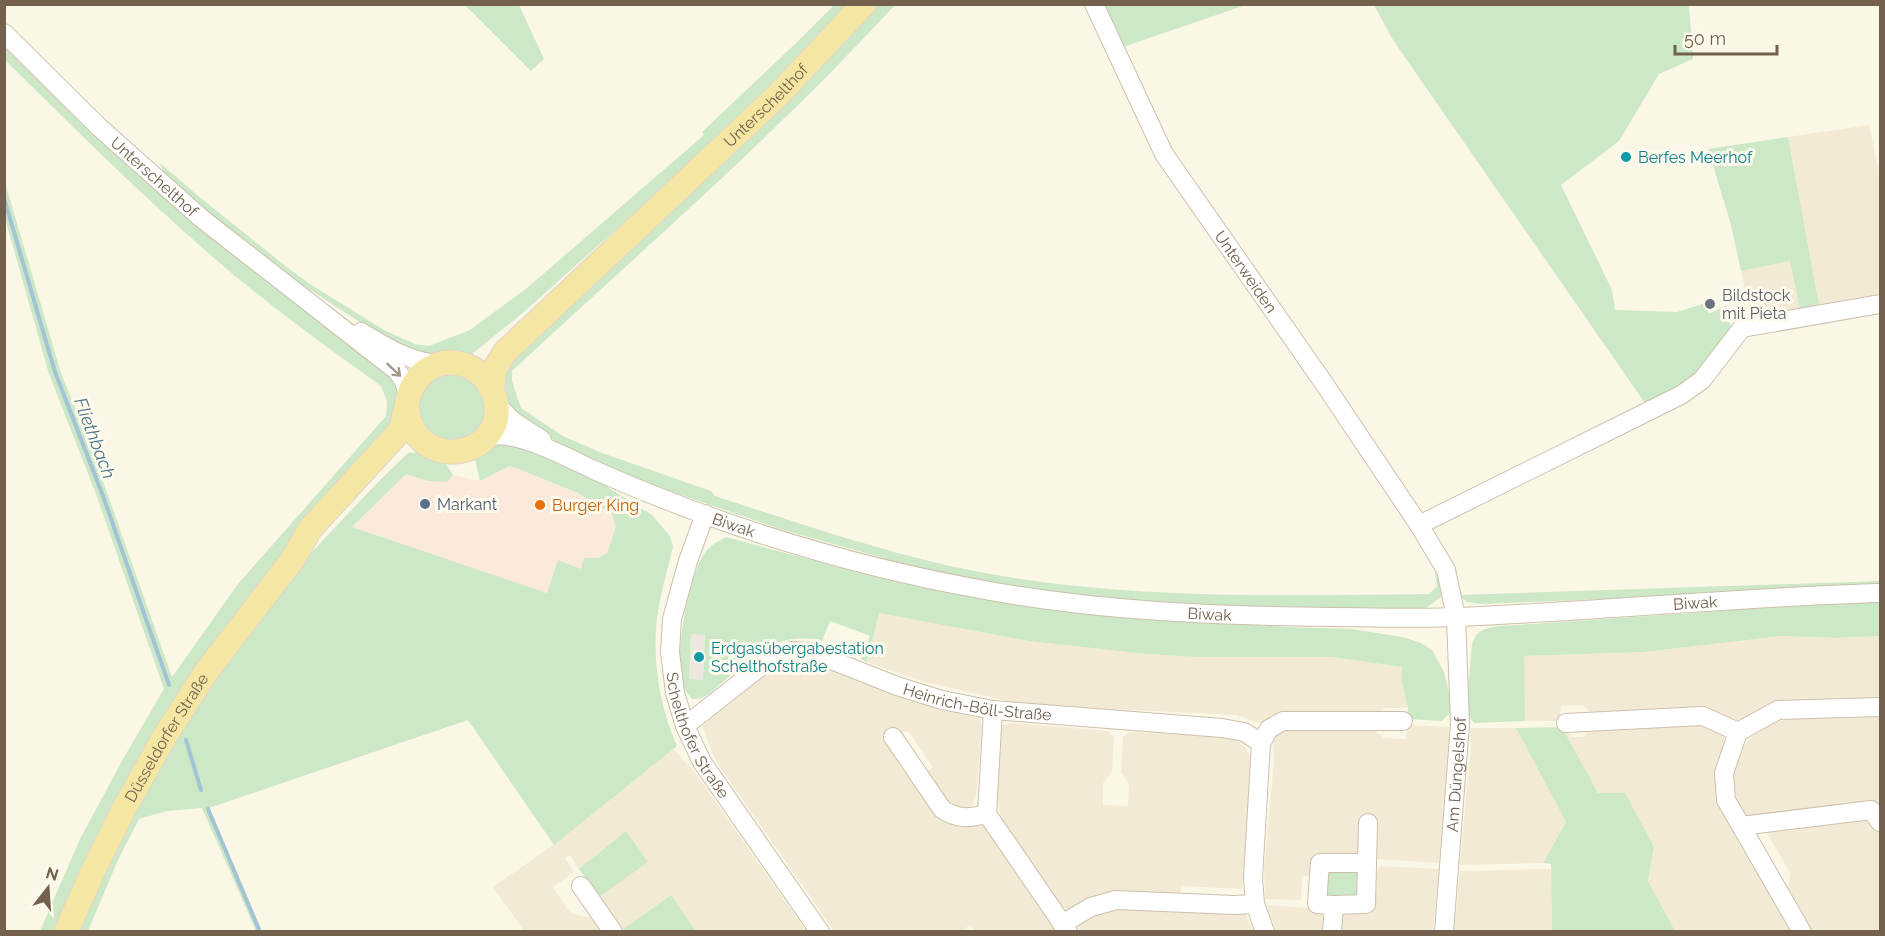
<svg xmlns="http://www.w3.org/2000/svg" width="1885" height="936" viewBox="0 0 1885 936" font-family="Raleway,sans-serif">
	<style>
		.residential { fill: #f2ead5 }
		.commercial { fill: #fbeadb }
		.industrial { fill: #ece8e0 }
		.green { fill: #cde8c6; fill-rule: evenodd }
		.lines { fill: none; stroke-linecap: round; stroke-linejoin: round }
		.stream { stroke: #a3c4d5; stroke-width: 4 }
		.minor-casing { stroke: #ccc0ad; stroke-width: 20 }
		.major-casing { stroke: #dbd6d1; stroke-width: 26 }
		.minor { stroke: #fff; stroke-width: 18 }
		.major { stroke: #f6e6a3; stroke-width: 24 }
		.oneway { stroke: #a4988b }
		.culture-dot { fill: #0f9aa8; stroke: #fefaed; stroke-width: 2 }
		.worship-dot { fill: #6b7280; stroke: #fefaed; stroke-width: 2 }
		.service-dot { fill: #5c6f8a; stroke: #fefaed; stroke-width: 2 }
		.food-dot { fill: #e8710a; stroke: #fefaed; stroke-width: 2 }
		.labels { text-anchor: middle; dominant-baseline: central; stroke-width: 6; stroke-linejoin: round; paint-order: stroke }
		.street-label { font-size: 16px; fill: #73614d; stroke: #fefaed }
		.culture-label { font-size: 16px; fill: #0d838f; stroke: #fefaed; text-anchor: start }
		.worship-label { font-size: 16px; fill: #5b616d; stroke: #fefaed; text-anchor: start }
		.service-label { font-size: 16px; fill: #4e5e75; stroke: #fefaed; text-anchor: start }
		.food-label { font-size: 16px; fill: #c56008; stroke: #fefaed; text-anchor: start }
		.water-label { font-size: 18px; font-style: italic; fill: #4b768c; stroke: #fefaed }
	</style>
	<rect width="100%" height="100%" fill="#fbf7e7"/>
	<g class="residential">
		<path d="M 1869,125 L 1880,176 L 1880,300 L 1820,310 L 1788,137 Z"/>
		<path d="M 1790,261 L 1801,314 L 1752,322 L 1741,271 Z"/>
		<path d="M 879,613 L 1029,641 L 1146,654 L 1197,657 L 1333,657 L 1403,667 L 1402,683 L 1408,708 L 1385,708 L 1375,718 L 1285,713 L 1275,714 L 1260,723 L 1236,715 L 1070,707 L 1013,702 L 928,683 L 867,662 Z"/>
		<path d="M 1783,636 L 1836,638 L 1880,636 L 1880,699 L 1733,721 L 1725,715 L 1713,713 L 1593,714 L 1582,705 L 1561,706 L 1560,721 L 1525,721 L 1523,656 L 1644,652 Z"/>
		<path d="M 801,662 L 820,664 L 892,694 L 937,708 L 975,717 L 980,720 L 982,729 L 976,796 L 972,806 L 963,811 L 954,811 L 925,774 L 933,767 L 908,731 L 900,733 L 893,729 L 884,736 L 936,811 L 980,823 L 985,828 L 1057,931 L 975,931 L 970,925 L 962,931 L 834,931 L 715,760 L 702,726 L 765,675 L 782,666 Z"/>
		<path d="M 1880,716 L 1880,810 L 1875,802 L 1754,818 L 1747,817 L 1741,812 L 1734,792 L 1733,771 L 1740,751 L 1746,743 L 1762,728 L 1771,723 L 1791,719 Z"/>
		<path d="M 1012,723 L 1108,731 L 1114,737 L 1112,771 L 1103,783 L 1103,805 L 1128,806 L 1129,784 L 1121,772 L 1123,737 L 1129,732 L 1223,736 L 1235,739 L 1245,747 L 1251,757 L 1252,770 L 1242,889 L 1181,886 L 1180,897 L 1068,910 L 1060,905 L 1011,836 L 1001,816 L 996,794 L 999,734 L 1003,725 Z"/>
		<path d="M 1407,725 L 1449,727 L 1448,760 L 1439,863 L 1375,859 L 1371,819 L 1359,817 L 1359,826 L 1364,833 L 1363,853 L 1313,877 L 1302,876 L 1301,900 L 1265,899 L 1264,868 L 1274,760 L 1273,735 L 1279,728 L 1374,730 L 1384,738 L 1406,739 Z"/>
		<path d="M 1708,725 L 1723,733 L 1725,742 L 1719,758 L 1716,779 L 1718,800 L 1727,820 L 1792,931 L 1675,931 L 1648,881 L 1654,846 L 1598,793 L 1562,727 L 1570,727 L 1571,737 L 1583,737 L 1593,727 Z"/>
		<path d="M 1470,728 L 1516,728 L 1566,822 L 1543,863 L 1460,865 L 1471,745 Z"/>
		<path d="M 673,749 L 697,775 L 806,931 L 696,931 L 671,895 L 622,930 L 599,897 L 626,831 L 579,869 L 570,855 L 565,858 L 574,872 L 553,887 L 568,910 L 573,914 L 595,919 L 609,931 L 524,931 L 493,887 L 560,840 Z"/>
		<path d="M 1868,818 L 1880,833 L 1880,931 L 1812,931 L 1787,889 L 1791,874 L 1765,830 Z"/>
		<path d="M 1381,866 L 1439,869 L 1433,931 L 1337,932 L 1340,914 Z"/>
		<path d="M 1551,869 L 1552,931 L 1454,932 L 1460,871 Z"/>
		<path d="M 1266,905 L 1320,909 L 1326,920 L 1324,931 L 1276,931 Z"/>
		<path d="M 1103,908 L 1238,912 L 1245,914 L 1253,931 L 1079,932 L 1078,926 L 1084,918 Z"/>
	</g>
	<path class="commercial" d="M 509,466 L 516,468 L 578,493 L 612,514 L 617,527 L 607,553 L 598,558 L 584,558 L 581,569 L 547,593 L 352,527 L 406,473 L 428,481 L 447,482 L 453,475 L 480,481 Z"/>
	<path class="industrial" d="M 691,634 L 705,635 L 703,680 L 689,679 Z"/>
	<g class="green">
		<path d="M 465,5 L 519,5 L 544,59 L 531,71 Z"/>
		<path d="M 834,5 L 857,5 L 699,160 L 613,232 L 524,312 L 472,354 L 456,356 L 407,353 L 283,272 L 205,210 L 163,171 L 160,163 L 197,195 L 288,268 L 310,284 L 384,330 L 415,344 L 429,346 L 470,330 L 527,288 L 704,135 L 702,132 L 795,44 Z"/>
		<path d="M 876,5 L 895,5 C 776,135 641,251 512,371 L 512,381 L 521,408 L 563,436 L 602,453 L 711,491 L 715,496 C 792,521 870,548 950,566 C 1106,600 1269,596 1429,594 L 1437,586 L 1434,566 L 1442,576 L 1445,594 L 1426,608 L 1228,609 L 1085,597 L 933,572 L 780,529 L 641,481 L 561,444 L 511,414 L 499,384 L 512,352 L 845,39 Z"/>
		<path d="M 1100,5 L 1246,5 L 1120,48 Z"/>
		<path d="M 1374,5 L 1689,5 L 1693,59 L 1659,74 L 1619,141 L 1561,185 L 1612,290 L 1615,310 L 1677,312 L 1706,303 L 1709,314 L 1727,305 L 1727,319 L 1733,329 L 1699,376 L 1647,406 L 1393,40 Z"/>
		<path d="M 5,42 C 45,83 84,126 127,165 C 214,243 309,312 401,384 L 401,413 L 305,530 L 58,931 L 40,931 L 80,839 L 123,759 L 164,689 L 96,494 L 49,374 L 5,218 L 4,179 L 61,373 L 92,450 L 172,677 L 238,584 L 386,416 L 387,401 L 381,386 C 324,345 267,304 214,258 C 141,195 73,127 5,60 Z"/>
		<path d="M 1788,137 L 1820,310 L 1801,314 L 1790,261 L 1741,271 L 1731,225 L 1708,149 Z"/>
		<path d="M 443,371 L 470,375 L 487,396 C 486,404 486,417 483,424 C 470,451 423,444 417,415 C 416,407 420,395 421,387 Z"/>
		<path d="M 508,439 L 598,481 L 652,515 L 670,536 L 673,547 C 667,571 660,595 657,619 C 652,661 660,708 677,746 L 554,845 L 468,720 L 209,808 L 262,931 L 256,931 L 202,808 L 167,811 L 139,819 L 118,860 L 88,931 L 75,932 L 109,857 L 179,735 L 278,588 L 377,483 L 408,453 C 431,451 441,455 453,475 L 447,482 L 428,481 L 406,474 L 352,527 L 547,593 L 558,560 L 581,569 L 584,558 L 598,558 L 607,553 L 616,527 L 612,514 L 578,493 L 516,468 L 509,466 L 480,481 L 475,459 L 480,451 Z"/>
		<path d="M 726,537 L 834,566 L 915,583 L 1088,613 L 1286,627 L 1352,629 L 1402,637 L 1421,643 L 1432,650 L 1444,672 L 1453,709 L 1442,721 L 1407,719 L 1408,708 L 1402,683 L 1402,667 L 1333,657 L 1197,657 L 1146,654 L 1029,641 L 879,613 L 867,662 L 861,659 L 870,636 L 830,621 L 822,641 C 774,630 751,659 717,687 C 709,694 703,700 692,699 C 689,695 683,690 682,684 C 674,658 689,564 710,547 C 714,543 721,540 726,537 ZM 691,634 L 705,635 L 703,680 L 689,679 Z"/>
		<path d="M 1880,581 L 1880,588 L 1481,604 L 1467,602 L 1459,595 Z"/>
		<path d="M 1880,601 L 1880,636 L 1836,638 L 1783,636 L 1644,652 L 1524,656 L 1525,721 L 1474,723 L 1466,713 L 1472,645 C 1476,630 1484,629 1498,626 C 1626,619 1753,607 1880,601 Z"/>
		<path d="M 1562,727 L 1598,793 L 1625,793 L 1654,847 L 1648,881 L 1675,931 L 1552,931 L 1551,864 L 1543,863 L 1566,822 L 1516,728 Z"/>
		<path d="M 626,831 L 648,862 L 599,897 L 579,869 Z"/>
		<path d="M 1352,868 L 1363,875 L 1357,898 L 1328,896 C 1320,887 1324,878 1330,869 Z"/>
		<path d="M 671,895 L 696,931 L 623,931 L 622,930 Z"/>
	</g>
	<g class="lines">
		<g class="stream">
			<path d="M 4,198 L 55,372 L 103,496 L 169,685"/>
			<path d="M 186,740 L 201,790"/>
			<path d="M 208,809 L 260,932"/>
		</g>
		<defs>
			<g id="minor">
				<path id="s1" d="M 1094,4 L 1164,154 L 1323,382 L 1419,525"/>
				<path id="s2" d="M 4,33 L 99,127 L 201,218 L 397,371 L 404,381 L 408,396"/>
				<path d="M 361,332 C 386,347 411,363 441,364"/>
				<path d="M 496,404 L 513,421 L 542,440"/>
				<path id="s3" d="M 487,436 C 518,430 566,457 594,470 C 720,526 854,567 990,591 C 1102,611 1217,616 1331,617 C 1374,617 1417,619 1460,617 C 1600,611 1740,597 1880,593"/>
				<path id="s4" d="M 705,514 L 688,561 L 672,619 L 670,652 L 675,693 L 685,726 L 702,762 L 820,932"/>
				<path d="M 993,710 L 987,814 L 1068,932"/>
				<path d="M 1566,723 L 1703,716 L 1738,732 L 1778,710 L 1880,707"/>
				<path id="s5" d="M 685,726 L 774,656 L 791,651 L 811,652 L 897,686 L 942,700 L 993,710 L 1222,728 L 1244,732 L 1261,743"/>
				<path d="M 1738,732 L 1724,773 L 1726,800 L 1802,932"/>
				<path d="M 893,737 L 942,809 C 958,820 969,818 987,814"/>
				<path d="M 1741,826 L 1871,810 L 1880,822"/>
				<path d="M 581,886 L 613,932"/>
				<path d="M 1334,905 L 1366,904 L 1368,823"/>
				<path d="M 1062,924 L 1091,907 L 1116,900 L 1234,905 L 1255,904"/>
				<path d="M 1265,932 L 1255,904 L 1253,878 L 1261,743 L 1269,729 L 1283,721 L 1403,721"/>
				<path d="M 1332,932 L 1334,905 L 1317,904 L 1320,863 L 1367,863"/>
				<path id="s6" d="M 1444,932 L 1460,724 L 1456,617 L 1446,570 L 1419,525 L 1681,395 L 1702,380 L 1742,328 L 1880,304"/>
			</g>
			<g id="major">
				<path id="s7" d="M 492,389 L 494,370 L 505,352 L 777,96 L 864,4"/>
				<path id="s8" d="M 66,932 L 95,867 L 125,807 L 165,736 L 206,672 L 293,559 L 310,529 L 399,432 C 407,417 405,398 414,384 C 437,347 489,361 496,403 C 505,457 417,475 407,410"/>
			</g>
		</defs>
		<use href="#minor" class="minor-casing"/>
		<use href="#major" class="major-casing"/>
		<use href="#minor" class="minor"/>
		<use href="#major" class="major"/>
	</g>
	<defs><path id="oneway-shaft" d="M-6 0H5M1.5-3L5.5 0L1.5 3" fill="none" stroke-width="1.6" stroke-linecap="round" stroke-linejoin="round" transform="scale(1.5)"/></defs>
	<use class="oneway" href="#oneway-shaft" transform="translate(394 370) rotate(43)"/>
	<g class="culture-dot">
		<circle cx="1626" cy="157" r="6"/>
		<circle cx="699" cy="657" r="6"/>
	</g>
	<circle class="worship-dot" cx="1710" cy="304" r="6"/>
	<circle class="service-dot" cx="425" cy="504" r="6"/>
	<circle class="food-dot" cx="540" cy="505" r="6"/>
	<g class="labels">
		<g class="street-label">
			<text stroke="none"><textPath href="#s7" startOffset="399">Unterschelthof</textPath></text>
			<text stroke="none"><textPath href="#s2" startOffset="208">Unterschelthof</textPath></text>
			<text stroke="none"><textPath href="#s1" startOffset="309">Unterweiden</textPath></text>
			<text stroke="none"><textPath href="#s3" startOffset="264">Biwak</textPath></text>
			<text stroke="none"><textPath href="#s3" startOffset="1236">Biwak</textPath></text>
			<text stroke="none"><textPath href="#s3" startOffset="750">Biwak</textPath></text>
			<text stroke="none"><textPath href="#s5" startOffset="326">Heinrich-Böll-Straße</textPath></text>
			<text stroke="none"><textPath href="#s4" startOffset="232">Schelthofer Straße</textPath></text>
			<text stroke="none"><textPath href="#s8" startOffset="219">Düsseldorfer Straße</textPath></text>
			<text stroke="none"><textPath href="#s6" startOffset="158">Am Düngelshof</textPath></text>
		</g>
		<g class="culture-label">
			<text x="1638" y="157">Berfes Meerhof</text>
			<text x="711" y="648">Erdgasübergabestation<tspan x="711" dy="18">Schelthofstraße</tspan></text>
		</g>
		<g class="worship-label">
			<text x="1722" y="295">Bildstock<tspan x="1722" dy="18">mit Pieta</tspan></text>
		</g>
		<g class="service-label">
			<text x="437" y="504">Markant</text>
		</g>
		<g class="food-label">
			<text x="552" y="505">Burger King</text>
		</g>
		<g class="water-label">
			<text transform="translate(95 438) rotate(69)">Fliethbach</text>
		</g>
	</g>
	<rect width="1885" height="936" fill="none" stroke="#73614d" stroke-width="12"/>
	<g transform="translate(48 888) rotate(17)" stroke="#fefaed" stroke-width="4.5" paint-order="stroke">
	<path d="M0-4.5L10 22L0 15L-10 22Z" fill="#73614d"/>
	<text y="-9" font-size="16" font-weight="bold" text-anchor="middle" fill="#73614d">N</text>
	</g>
	<path d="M1675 45v9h102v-9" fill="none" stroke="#73614d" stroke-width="3"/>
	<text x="1684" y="45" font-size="18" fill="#73614d" stroke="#fefaed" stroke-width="4.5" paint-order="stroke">50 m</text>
</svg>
